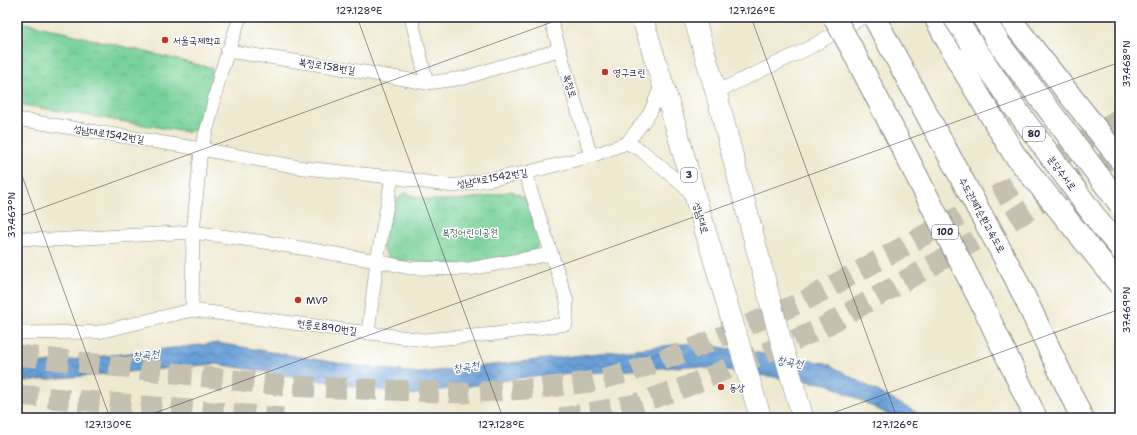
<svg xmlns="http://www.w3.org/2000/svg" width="1137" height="435" viewBox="0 0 1137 435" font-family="'Shantell Sans','Poor Story',sans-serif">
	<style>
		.park { fill: url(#park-crowns); stroke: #4d7a6a }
		.water { fill: url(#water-waves); stroke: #456088 }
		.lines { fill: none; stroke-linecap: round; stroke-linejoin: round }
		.primary-tunnel { stroke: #c5c1b1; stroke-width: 21; stroke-dasharray: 21 10; stroke-linecap: butt }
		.street-casing { stroke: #888685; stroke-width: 14 }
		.primary-casing { stroke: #888685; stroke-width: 22 }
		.highway-casing { stroke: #888685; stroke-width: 24 }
		.street { stroke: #fff; stroke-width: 13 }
		.primary { stroke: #fff; stroke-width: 21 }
		.highway { stroke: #fff; stroke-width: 22 }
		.primary-bridge-casing { stroke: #888685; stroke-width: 22; stroke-linecap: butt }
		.highway-bridge-casing { stroke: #888685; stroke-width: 24; stroke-linecap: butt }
		.primary-bridge { stroke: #fff; stroke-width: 21 }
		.highway-bridge { stroke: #fff; stroke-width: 22 }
		.ticks { fill: none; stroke: #22223b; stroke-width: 1; stroke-opacity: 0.45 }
		.poi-dot { fill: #c8321e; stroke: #fff; stroke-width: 1.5 }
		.labels { text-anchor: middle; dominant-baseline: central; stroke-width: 3; stroke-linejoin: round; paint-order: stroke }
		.shield { fill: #fff; stroke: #646476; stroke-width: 1 }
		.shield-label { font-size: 9px; font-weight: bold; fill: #22223b }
		.poi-label { font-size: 10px; fill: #22223b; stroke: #fff; text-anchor: start }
		.street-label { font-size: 10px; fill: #22223b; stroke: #fff }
		.park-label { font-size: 10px; fill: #40605c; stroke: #fff }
		.water-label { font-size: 11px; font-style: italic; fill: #425a81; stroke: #fff }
		.neatline { fill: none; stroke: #22223b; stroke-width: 1.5 }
		.ticks-label { font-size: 10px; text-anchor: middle; fill: #22223b }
	</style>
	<defs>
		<pattern id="park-crowns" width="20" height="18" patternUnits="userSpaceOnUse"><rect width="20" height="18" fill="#78d299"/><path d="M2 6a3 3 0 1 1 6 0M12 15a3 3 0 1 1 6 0" fill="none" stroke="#68b485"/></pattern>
		<pattern id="water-waves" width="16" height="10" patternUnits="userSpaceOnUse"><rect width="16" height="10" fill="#689fd6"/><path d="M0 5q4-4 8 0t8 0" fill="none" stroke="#5581af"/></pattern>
	</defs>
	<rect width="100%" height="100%" fill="#fff"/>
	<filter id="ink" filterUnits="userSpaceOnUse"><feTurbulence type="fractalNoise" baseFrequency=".025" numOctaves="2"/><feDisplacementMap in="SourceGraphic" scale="8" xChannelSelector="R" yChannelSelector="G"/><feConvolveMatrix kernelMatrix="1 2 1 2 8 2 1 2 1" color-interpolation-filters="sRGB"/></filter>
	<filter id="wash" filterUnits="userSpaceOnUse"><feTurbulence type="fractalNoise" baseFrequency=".012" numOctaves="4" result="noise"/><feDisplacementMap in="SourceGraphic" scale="16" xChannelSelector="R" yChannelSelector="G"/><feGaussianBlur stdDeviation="0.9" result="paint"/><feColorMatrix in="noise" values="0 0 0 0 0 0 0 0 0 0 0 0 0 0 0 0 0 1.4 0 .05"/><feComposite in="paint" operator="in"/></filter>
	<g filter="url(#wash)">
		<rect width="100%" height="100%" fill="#eee9cf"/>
		<g class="park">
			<path d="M 17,21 L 212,68 L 204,127 L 187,132 L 17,104 Z"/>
			<path d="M 512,191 L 525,198 L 541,242 L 533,252 L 470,265 L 390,260 L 382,247 L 392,205 L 404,193 L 429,200 L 453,200 L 485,197 Z"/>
		</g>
		<path class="water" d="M 217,343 L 343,364 L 419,373 L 691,343 L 826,363 L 926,418 L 895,418 L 828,384 L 690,366 L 528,377 L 410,395 L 216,364 L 17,382 L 17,366 Z"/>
	</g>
	<g filter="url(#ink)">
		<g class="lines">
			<g class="primary-tunnel">
				<path d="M 17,355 L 286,386 L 464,393 L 542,388 L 589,382 L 633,371 L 690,350 L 804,301 L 1007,190 L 1120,118"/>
				<path d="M 17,395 L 283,418"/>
				<path d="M 560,418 L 580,415 L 636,404 L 685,387 L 820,329 L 1024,213 L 1120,153"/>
			</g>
			<defs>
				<g id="street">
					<path d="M 411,17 L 427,83"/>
					<path d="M 550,17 L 591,156"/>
					<path d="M 227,51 L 335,67 L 427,83 L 464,78 L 502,66 L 559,50"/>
					<path d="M 716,92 L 807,49 L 863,17"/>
					<path d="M 17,119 L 201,149 L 304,168 L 392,177 L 453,186 L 525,173 L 591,156 L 627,143 L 650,113 L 662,84"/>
					<path d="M 627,143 L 641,150 L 693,194"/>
					<path d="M 17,238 L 50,240 L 193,232 L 265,242 L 377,261 L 410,268 L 469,269 L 551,254"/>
					<path d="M 192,310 L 193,232 L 201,149 L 210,118 L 220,75 L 240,17"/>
					<path d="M 17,333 L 99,332 L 192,310 L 424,340 L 495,334 L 566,324 L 567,301 L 525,173"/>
					<path d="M 368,333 L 377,261 L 392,177"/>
				</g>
				<g id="primary">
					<path d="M 642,17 L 676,127 L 695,196 L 736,334"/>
					<path d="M 694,17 L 716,92 L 777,327"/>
					<path d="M 796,394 L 803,418"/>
					<path d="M 755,399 L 761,418"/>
				</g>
				<g id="highway">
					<path d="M 874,17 L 1015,277 L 1082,418"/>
					<path d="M 935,17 L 957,59"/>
					<path d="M 852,49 L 986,312 L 1036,418"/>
				</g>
			</defs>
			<use href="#street" class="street-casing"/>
			<use href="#primary" class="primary-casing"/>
			<use href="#highway" class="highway-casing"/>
			<use href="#street" class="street"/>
			<use href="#primary" class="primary"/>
			<use href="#highway" class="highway"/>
			<defs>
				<g id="primary-bridge">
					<path d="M 777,327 L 796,394"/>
					<path d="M 736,334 L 755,399"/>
				</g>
				<g id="highway-bridge">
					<path d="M 834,17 L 852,49"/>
					<path d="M 954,17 L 1013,105 L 1101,225 L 1120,247"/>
					<path d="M 983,17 L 1000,45 L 1120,204"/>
					<path d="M 1013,23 L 1120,159"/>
					<path d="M 957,59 L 1014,154 L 1120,285"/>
				</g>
			</defs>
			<use href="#primary-bridge" class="primary-bridge-casing"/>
			<use href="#highway-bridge" class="highway-bridge-casing"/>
			<use href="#primary-bridge" class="primary-bridge"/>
			<use href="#highway-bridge" class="highway-bridge"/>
		</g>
	</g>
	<path class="ticks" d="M 357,17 L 503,418M 751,17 L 897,418M 17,162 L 110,418M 17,217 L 566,17M 141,418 L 1120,62M 819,418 L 1120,309"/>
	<g class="poi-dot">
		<circle cx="165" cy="40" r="4"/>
		<circle cx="605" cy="72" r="4"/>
		<circle cx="298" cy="300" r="4"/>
		<circle cx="721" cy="387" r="4"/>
	</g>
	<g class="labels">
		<g class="shield">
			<rect x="1023" y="127" width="22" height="14" rx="3"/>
			<rect x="681" y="168" width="16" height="14" rx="3"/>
			<rect x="932" y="225" width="26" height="14" rx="3"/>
		</g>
		<g class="shield-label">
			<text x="1034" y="134">80</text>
			<text x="689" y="175">3</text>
			<text x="945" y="232">100</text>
		</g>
		<g class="poi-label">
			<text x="173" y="40">서울국제학교</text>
			<text x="613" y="72">영구크린</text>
			<text x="306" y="300">MVP</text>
			<text x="729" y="387">동상</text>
		</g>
		<g class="street-label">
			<text transform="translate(327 66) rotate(9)">복정로158번길</text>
			<text transform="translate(570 86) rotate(73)">복정로</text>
			<text transform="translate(109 134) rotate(9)">성남대로1542번길</text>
			<text transform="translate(1062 173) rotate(54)">분당수서로</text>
			<text transform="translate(492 178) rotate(-10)">성남대로1542번길</text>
			<text transform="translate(982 215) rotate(61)">수도권제1순환고속도로</text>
			<text transform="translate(701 218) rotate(74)">성남대로</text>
			<text transform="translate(327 327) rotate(8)">헌릉로890번길</text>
		</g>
		<g class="park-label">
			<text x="470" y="232">복정어린이공원</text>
		</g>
		<g class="water-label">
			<text transform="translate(146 355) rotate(-5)">창곡천</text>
			<text transform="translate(790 362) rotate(9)">창곡천</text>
			<text transform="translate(466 367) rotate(-9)">창곡천</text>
		</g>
	</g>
	<rect width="1137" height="435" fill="none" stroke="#fff" stroke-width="44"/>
	<rect x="22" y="22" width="1093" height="391" class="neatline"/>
	<g class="ticks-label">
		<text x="359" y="14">127.128°E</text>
		<text x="752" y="14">127.126°E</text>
		<text transform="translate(1126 64) rotate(-90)" y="4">37.468°N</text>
		<text transform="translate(11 215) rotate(-90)" y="4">37.467°N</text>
		<text transform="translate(1126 310) rotate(-90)" y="4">37.469°N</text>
		<text x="108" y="428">127.130°E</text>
		<text x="501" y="428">127.128°E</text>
		<text x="895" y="428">127.126°E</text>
	</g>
</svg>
